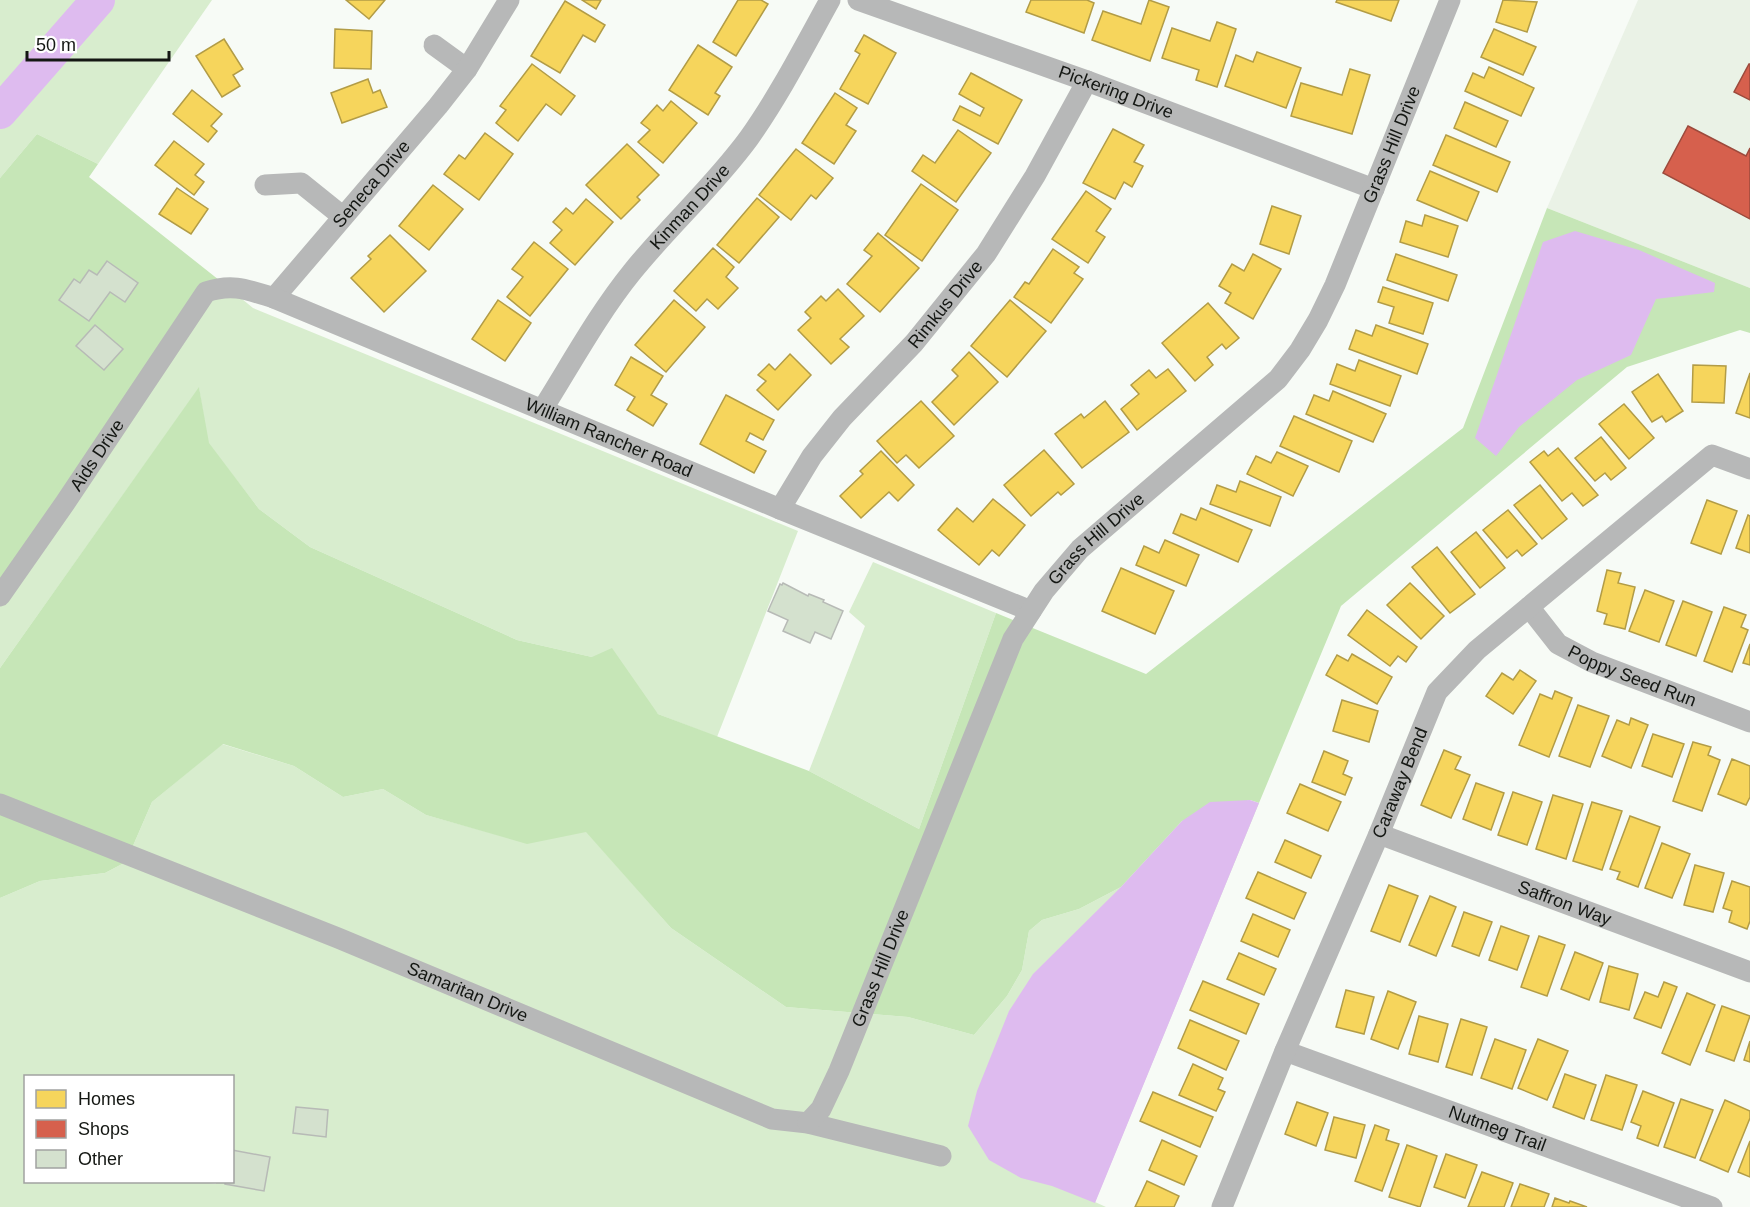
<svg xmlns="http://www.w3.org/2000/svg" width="1750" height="1207" viewBox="0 0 1750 1207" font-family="Arial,sans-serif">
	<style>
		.built { fill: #eaf2e6 }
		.green { fill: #d8edce; fill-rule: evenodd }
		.forest { fill: #c6e6b7; fill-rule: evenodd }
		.water { fill: #debbef }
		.homes { fill: #f6d55c; stroke: #b29c46; stroke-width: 1.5 }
		.shops { fill: #d6604d; stroke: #9c4a3c; stroke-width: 1.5 }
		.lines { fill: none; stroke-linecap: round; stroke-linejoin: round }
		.river { stroke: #debbef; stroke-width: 34 }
		.building { fill: #d4e1ce; stroke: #b7bab6; stroke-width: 1.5 }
		.street { stroke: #b7b8b8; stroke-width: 21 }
		.labels { text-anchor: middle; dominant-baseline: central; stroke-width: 6; stroke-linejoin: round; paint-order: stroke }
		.street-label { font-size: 18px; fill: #141713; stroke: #fff }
	</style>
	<rect width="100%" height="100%" fill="#f7fbf6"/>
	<path class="built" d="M 1638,0 L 1750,0 L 1750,288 L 1547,208 Z"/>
	<g class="green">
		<path d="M 0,0 L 212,0 L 98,164 L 37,134 L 0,178 Z"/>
		<path d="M 219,280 L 253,308 L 798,531 L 717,737 L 658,714 L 592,657 L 517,640 L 310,547 L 259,509 L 208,443 L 199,388 L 0,668 L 0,595 Z"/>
		<path d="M 873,562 L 996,613 L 919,829 L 809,771 L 865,626 L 849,612 Z"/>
		<path d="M 222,744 L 294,766 L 343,797 L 383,789 L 426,815 L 527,843 L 586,831 L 671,928 L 786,1007 L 908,1017 L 974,1035 L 1007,996 L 1022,970 L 1029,931 L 1042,920 L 1079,909 L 1121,887 L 1182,821 L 1259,803 L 1095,1202 L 1106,1207 L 0,1207 L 0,898 L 40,881 L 105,873 L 126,862 L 152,802 ZM 26,1076 L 232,1076 L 233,1150 L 270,1157 L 264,1191 L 225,1184 L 225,1182 L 216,1182 L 216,1184 L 201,1182 L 26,1182 ZM 296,1107 L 328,1111 L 325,1136 L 294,1133 Z"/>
	</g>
	<g class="forest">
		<path d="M 37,134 L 98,164 L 89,177 L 219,280 L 0,595 L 0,178 ZM 107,261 L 138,283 L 125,302 L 110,292 L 89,321 L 59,300 L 74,279 L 80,283 L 89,270 L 97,275 ZM 95,325 L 123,349 L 104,370 L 76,346 Z"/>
		<path d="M 1547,208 L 1750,288 L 1750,333 L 1740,330 L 1627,367 L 1341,606 L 1259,803 L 1250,800 L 1182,821 L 1121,887 L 1079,909 L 1042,920 L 1029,931 L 1022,970 L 1007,996 L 974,1035 L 908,1017 L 786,1007 L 671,928 L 586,832 L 527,844 L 426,815 L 383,789 L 343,797 L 294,766 L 223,744 L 152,802 L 126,862 L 105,873 L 40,881 L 0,898 L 0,668 L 199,387 L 209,443 L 259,509 L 310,547 L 517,640 L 592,657 L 612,648 L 658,714 L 809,771 L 919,829 L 996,613 L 1146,674 L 1463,428 Z"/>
	</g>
	<g class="water">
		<path d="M 1575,231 L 1639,250 L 1715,283 L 1714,292 L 1656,299 L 1631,355 L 1577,380 L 1519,427 L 1496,456 L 1475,438 L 1543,242 Z"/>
		<path d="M 1250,800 L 1259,803 L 1095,1203 L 1052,1186 L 1021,1178 L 989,1160 L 968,1126 L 977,1091 L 1009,1011 L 1033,974 L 1121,887 L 1182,821 L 1210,802 Z"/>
	</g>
	<g class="homes">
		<path d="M 346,0 L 385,0 L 369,19 Z"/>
		<path d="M 582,0 L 601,0 L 596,9 Z"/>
		<path d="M 738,0 L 761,0 L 768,4 L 736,56 L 713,42 Z"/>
		<path d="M 1031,0 L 1087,0 L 1094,3 L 1084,33 L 1026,12 Z"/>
		<path d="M 1149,0 L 1169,7 L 1150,61 L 1092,40 L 1103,11 L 1141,24 Z"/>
		<path d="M 1337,0 L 1399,0 L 1391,21 L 1336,2 Z"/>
		<path d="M 1503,0 L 1537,2 L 1527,32 L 1496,22 Z"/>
		<path d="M 565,1 L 605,25 L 595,42 L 583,35 L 560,73 L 531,56 Z"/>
		<path d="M 1217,22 L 1236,29 L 1217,87 L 1196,80 L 1199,70 L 1162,58 L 1172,28 L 1210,41 Z"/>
		<path d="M 335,29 L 372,31 L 371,69 L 334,68 Z"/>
		<path d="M 1494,29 L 1536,47 L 1523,75 L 1481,57 Z"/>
		<path d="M 864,35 L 896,53 L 868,104 L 840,89 L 860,54 L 855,51 Z"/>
		<path d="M 224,39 L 243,69 L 233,75 L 240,86 L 222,97 L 196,56 Z"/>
		<path d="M 698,45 L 732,67 L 715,93 L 720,96 L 708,115 L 669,90 Z"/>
		<path d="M 1257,52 L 1301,68 L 1286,108 L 1225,86 L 1236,55 L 1253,62 Z"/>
		<path d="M 532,64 L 575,96 L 561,115 L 546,104 L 518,141 L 496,123 L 506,110 L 500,106 Z"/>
		<path d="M 1489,67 L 1534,88 L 1521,116 L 1465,91 L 1473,73 L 1484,78 Z"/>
		<path d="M 1350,69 L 1370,75 L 1352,134 L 1291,116 L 1301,83 L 1342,95 Z"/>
		<path d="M 971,73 L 1022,100 L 998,144 L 953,120 L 960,106 L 980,116 L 984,108 L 959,94 Z"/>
		<path d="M 368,79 L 373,93 L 380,90 L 387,107 L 342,123 L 331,93 Z"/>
		<path d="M 192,90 L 222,114 L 211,126 L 217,131 L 208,142 L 173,114 Z"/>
		<path d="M 835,93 L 857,108 L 846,125 L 856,131 L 834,164 L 802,143 Z"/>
		<path d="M 671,101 L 697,123 L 663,163 L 638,142 L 650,130 L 641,123 L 657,105 L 663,111 Z"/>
		<path d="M 1465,102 L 1508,121 L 1496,147 L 1454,128 Z"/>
		<path d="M 1113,129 L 1144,145 L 1134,162 L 1143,166 L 1132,187 L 1124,182 L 1115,199 L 1083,183 Z"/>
		<path d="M 958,130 L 991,153 L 956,202 L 912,171 L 923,155 L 935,163 Z"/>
		<path d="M 485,133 L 513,154 L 479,200 L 444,174 L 459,155 L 465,159 Z"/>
		<path d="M 1446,135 L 1510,162 L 1497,192 L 1433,165 Z"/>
		<path d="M 174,141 L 204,164 L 195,175 L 204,182 L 194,195 L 155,165 Z"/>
		<path d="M 627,144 L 659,175 L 637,197 L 640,200 L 621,219 L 586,185 Z"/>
		<path d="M 796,149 L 833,178 L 816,199 L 811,195 L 791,220 L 759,195 Z"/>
		<path d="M 1430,171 L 1479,192 L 1467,221 L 1417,200 Z"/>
		<path d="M 921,184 L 958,210 L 922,261 L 885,235 Z"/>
		<path d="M 433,185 L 463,209 L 429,250 L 399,226 Z"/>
		<path d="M 177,188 L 208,209 L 191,234 L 159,214 Z"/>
		<path d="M 1086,191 L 1111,209 L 1096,231 L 1105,237 L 1088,263 L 1052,239 Z"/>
		<path d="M 757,198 L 779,217 L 739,263 L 717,245 Z"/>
		<path d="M 586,199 L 613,222 L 575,265 L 550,243 L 562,230 L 553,222 L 566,208 L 573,214 Z"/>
		<path d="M 1272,206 L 1301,216 L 1289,254 L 1260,244 Z"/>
		<path d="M 1425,215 L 1458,226 L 1448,257 L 1400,242 L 1406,221 L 1422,226 Z"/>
		<path d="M 878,233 L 919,268 L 880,312 L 847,284 L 872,256 L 864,250 Z"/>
		<path d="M 390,235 L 426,271 L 384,312 L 351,278 L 371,259 L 368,256 Z"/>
		<path d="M 534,242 L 568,269 L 530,316 L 507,297 L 523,277 L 512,269 Z"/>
		<path d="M 713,248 L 734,267 L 726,277 L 738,288 L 718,309 L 707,299 L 696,311 L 674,291 Z"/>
		<path d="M 1053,249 L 1079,267 L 1074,273 L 1083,279 L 1051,323 L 1014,297 L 1025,282 L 1029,284 Z"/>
		<path d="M 1253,254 L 1281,269 L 1253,319 L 1225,303 L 1231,293 L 1219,286 L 1232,264 L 1244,271 Z"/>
		<path d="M 1396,254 L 1457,275 L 1448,301 L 1387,280 Z"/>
		<path d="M 1383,287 L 1433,303 L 1423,334 L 1389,323 L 1394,307 L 1378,302 Z"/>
		<path d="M 838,289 L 864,316 L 840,339 L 849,347 L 831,364 L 798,330 L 811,318 L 805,312 L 821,296 L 826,301 Z"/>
		<path d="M 498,300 L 531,323 L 505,361 L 472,339 Z"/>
		<path d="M 674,300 L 705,327 L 666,372 L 635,345 Z"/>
		<path d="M 1010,300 L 1046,331 L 1007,377 L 971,346 Z"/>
		<path d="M 1208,303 L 1239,338 L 1226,349 L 1222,344 L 1207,357 L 1213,365 L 1195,381 L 1162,343 Z"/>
		<path d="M 1376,325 L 1428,344 L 1417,374 L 1349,349 L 1356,330 L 1372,336 Z"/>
		<path d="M 969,352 L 998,382 L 954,425 L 932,402 L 958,376 L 952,370 Z"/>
		<path d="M 790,354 L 811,375 L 778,410 L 757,390 L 766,381 L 758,375 L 769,364 L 775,370 Z"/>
		<path d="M 631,357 L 663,376 L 651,395 L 667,404 L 653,426 L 627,410 L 635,397 L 615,385 Z"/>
		<path d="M 1359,360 L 1401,376 L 1390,406 L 1330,384 L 1337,364 L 1355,371 Z"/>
		<path d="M 1693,365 L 1726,366 L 1724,403 L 1692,402 Z"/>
		<path d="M 1168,369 L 1186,391 L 1137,430 L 1121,409 L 1139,394 L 1131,385 L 1149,370 L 1156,378 Z"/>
		<path d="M 1750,373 L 1750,418 L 1736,413 Z"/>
		<path d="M 1658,374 L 1683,411 L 1666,422 L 1662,416 L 1652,422 L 1632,392 Z"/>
		<path d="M 1333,391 L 1386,414 L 1373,442 L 1306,414 L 1314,395 L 1329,401 Z"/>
		<path d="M 726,395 L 774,420 L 763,440 L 750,433 L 746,441 L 766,451 L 754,473 L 700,444 Z"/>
		<path d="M 921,401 L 954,436 L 919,468 L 906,455 L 897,463 L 877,441 Z"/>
		<path d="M 1105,401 L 1129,432 L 1082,468 L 1055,434 L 1081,414 L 1084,418 Z"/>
		<path d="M 1624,404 L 1654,438 L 1629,459 L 1599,424 Z"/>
		<path d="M 1294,416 L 1352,441 L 1339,472 L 1280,446 Z"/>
		<path d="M 1601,437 L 1626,468 L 1611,480 L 1605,473 L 1595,481 L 1575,458 Z"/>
		<path d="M 1558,448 L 1598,495 L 1583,506 L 1572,493 L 1562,501 L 1530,462 L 1544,451 L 1548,456 Z"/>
		<path d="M 1044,450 L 1074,484 L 1061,495 L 1058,492 L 1031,516 L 1004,485 Z"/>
		<path d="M 881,451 L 914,485 L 898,501 L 889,492 L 861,518 L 840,496 L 863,474 L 860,471 Z"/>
		<path d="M 1277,452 L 1308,466 L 1293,496 L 1247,474 L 1256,456 L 1271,463 Z"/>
		<path d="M 1240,481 L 1281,497 L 1270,526 L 1210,504 L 1217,485 L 1236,492 Z"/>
		<path d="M 1540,485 L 1567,519 L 1542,539 L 1514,505 Z"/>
		<path d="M 993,499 L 1025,525 L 999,556 L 992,550 L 979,565 L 938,530 L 957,508 L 973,522 Z"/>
		<path d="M 1707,500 L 1737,511 L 1721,554 L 1691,543 Z"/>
		<path d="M 1201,508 L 1252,530 L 1238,562 L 1173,533 L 1181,514 L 1196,520 Z"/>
		<path d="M 1508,510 L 1537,544 L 1522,556 L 1517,550 L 1507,558 L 1483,530 Z"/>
		<path d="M 1748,515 L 1750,516 L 1750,553 L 1736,548 Z"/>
		<path d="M 1476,532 L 1505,568 L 1480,588 L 1451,552 Z"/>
		<path d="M 1165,540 L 1199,555 L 1186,586 L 1136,565 L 1144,546 L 1159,553 Z"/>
		<path d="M 1437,547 L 1475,594 L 1450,613 L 1412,567 Z"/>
		<path d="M 1121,568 L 1174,591 L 1155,634 L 1102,611 Z"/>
		<path d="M 1607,570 L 1621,573 L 1618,583 L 1635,587 L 1625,629 L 1604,624 L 1607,614 L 1597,611 Z"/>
		<path d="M 1410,583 L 1444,616 L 1421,639 L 1387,605 Z"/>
		<path d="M 1645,590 L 1674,601 L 1659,642 L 1629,631 Z"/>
		<path d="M 1683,601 L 1712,612 L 1696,656 L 1666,645 Z"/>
		<path d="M 1724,607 L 1746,615 L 1741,627 L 1748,630 L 1732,672 L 1704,661 Z"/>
		<path d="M 1367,610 L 1417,647 L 1406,662 L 1398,656 L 1390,666 L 1348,635 Z"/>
		<path d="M 1750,644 L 1750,665 L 1743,663 Z"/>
		<path d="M 1352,654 L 1392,677 L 1377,704 L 1326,675 L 1337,655 L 1348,661 Z"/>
		<path d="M 1520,670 L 1536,681 L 1513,714 L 1486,696 L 1502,673 L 1513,680 Z"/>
		<path d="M 1555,691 L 1572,698 L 1549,757 L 1519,745 L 1540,694 L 1552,699 Z"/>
		<path d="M 1342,700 L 1378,711 L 1369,742 L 1333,731 Z"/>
		<path d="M 1578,705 L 1609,716 L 1590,767 L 1559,756 Z"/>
		<path d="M 1631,718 L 1648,725 L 1631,768 L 1602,756 L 1617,720 L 1629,725 Z"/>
		<path d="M 1653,734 L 1684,744 L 1672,777 L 1642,766 Z"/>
		<path d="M 1693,742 L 1711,747 L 1708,755 L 1720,760 L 1702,811 L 1673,801 Z"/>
		<path d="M 1444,750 L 1461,757 L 1455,769 L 1470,775 L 1451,818 L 1421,805 Z"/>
		<path d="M 1324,751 L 1348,761 L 1343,774 L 1352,778 L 1345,795 L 1312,782 Z"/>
		<path d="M 1732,759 L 1750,766 L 1750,797 L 1746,805 L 1718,794 Z"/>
		<path d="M 1476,783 L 1504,793 L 1491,830 L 1463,819 Z"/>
		<path d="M 1300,784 L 1341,802 L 1328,831 L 1287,813 Z"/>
		<path d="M 1513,792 L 1542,802 L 1527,845 L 1498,835 Z"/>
		<path d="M 1553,795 L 1583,804 L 1566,859 L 1536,849 Z"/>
		<path d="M 1592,802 L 1622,811 L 1602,870 L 1573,861 Z"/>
		<path d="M 1630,816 L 1660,827 L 1638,887 L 1617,879 L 1620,872 L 1610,869 Z"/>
		<path d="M 1285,840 L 1321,856 L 1311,878 L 1275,862 Z"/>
		<path d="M 1662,843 L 1690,854 L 1672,898 L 1645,888 Z"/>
		<path d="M 1695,865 L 1724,873 L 1713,912 L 1684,905 Z"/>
		<path d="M 1258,872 L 1306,893 L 1294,919 L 1246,898 Z"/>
		<path d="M 1732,881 L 1750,887 L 1750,921 L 1747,929 L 1729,922 L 1732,911 L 1723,908 Z"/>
		<path d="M 1389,885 L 1418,896 L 1400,942 L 1371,931 Z"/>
		<path d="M 1430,896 L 1456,907 L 1436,956 L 1409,945 Z"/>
		<path d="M 1464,912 L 1492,922 L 1479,956 L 1452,946 Z"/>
		<path d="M 1253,914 L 1290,930 L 1278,957 L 1241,941 Z"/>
		<path d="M 1501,926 L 1529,936 L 1517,970 L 1489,960 Z"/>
		<path d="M 1539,936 L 1565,945 L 1547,996 L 1521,987 Z"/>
		<path d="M 1575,952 L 1603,963 L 1589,1000 L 1561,989 Z"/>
		<path d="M 1239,953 L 1276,969 L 1264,995 L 1227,979 Z"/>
		<path d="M 1609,966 L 1638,974 L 1629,1010 L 1600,1002 Z"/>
		<path d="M 1203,981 L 1259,1004 L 1246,1034 L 1190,1010 Z"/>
		<path d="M 1664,982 L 1677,987 L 1661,1028 L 1634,1018 L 1645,992 L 1658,997 Z"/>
		<path d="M 1346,990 L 1374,997 L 1364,1034 L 1336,1027 Z"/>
		<path d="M 1388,991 L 1416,1002 L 1398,1049 L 1371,1039 Z"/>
		<path d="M 1687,993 L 1715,1005 L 1690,1065 L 1662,1053 Z"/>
		<path d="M 1722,1006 L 1750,1016 L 1734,1061 L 1706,1051 Z"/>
		<path d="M 1419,1016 L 1448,1024 L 1438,1062 L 1409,1054 Z"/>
		<path d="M 1461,1019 L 1487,1027 L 1472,1075 L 1446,1067 Z"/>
		<path d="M 1190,1020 L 1239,1041 L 1226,1070 L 1178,1048 Z"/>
		<path d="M 1495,1039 L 1526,1050 L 1512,1089 L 1481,1078 Z"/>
		<path d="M 1538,1039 L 1568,1051 L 1547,1100 L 1518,1088 Z"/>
		<path d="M 1750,1041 L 1750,1062 L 1744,1060 Z"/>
		<path d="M 1193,1064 L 1223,1078 L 1218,1089 L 1225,1092 L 1216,1111 L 1179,1095 Z"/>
		<path d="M 1565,1074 L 1596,1085 L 1584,1119 L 1553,1107 Z"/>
		<path d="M 1606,1075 L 1637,1085 L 1622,1130 L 1591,1120 Z"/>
		<path d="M 1643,1091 L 1674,1103 L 1658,1146 L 1637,1138 L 1641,1126 L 1631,1122 Z"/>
		<path d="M 1153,1092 L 1213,1117 L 1200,1147 L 1140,1121 Z"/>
		<path d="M 1681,1099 L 1713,1110 L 1695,1158 L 1664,1147 Z"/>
		<path d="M 1725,1100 L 1750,1111 L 1750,1118 L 1728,1172 L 1700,1160 Z"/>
		<path d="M 1297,1102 L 1328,1113 L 1316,1146 L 1285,1134 Z"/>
		<path d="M 1334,1117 L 1365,1125 L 1356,1158 L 1325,1150 Z"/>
		<path d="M 1375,1125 L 1389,1130 L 1386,1140 L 1399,1144 L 1382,1191 L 1355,1181 Z"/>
		<path d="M 1162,1140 L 1197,1156 L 1184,1185 L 1149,1170 Z"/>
		<path d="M 1750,1141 L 1750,1177 L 1738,1172 Z"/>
		<path d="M 1407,1145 L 1437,1156 L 1420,1207 L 1389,1197 Z"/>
		<path d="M 1446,1154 L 1477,1165 L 1465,1198 L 1434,1187 Z"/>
		<path d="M 1482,1172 L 1513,1183 L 1504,1207 L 1468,1207 Z"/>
		<path d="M 1147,1181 L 1179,1196 L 1174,1207 L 1135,1207 Z"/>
		<path d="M 1520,1184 L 1549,1194 L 1544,1207 L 1511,1207 Z"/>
		<path d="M 1555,1198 L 1569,1203 L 1570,1201 L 1587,1207 L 1552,1207 Z"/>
	</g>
	<g class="shops">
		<path d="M 1749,64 L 1750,64 L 1750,100 L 1734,92 Z"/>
		<path d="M 1688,126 L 1746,156 L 1750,148 L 1750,219 L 1663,173 Z"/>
	</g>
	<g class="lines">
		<path class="river" d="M 0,112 L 98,0"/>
	</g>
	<g class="building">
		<path d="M 107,261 L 138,283 L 125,302 L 110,292 L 89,321 L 59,300 L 74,279 L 80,283 L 89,270 L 97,275 Z"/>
		<path d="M 95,325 L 123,349 L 104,370 L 76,346 Z"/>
		<path d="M 783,583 L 808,596 L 809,594 L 824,600 L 823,602 L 843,611 L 831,639 L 815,632 L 810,643 L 783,631 L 788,620 L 768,611 L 780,584 L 782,585 Z"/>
		<path d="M 296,1107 L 328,1110 L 326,1137 L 293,1133 Z"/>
		<path d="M 232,1150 L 270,1157 L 264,1191 L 225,1184 L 225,1182 L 232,1182 Z"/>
	</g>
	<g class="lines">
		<g class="street">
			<path id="s1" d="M 858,0 L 1087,81 L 1374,189"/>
			<path d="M 434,45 L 467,69"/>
			<path d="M 265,185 L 301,183 L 342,216"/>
			<path id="s2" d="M 274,298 L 438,106 L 467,69 L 509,0"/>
			<path id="s3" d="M 542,410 C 571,364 598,314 632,272 C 669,226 714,186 749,138 C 780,94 804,47 830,0"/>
			<path id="s4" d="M 780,509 L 812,456 L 842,418 L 914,343 L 986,254 L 1035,176 L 1087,81"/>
			<path id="s5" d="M 0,596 L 65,503 L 206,292 C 233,283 248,290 274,298 L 780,509 L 1031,611"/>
			<path id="s6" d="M 1529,607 L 1558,644 L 1592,662 L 1750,722"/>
			<path id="s7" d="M 0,804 L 338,938 L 772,1119 L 808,1123 L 941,1156"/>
			<path id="s8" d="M 1379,834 L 1750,972"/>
			<path id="s9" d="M 1285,1051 L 1712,1207"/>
			<path id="s10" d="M 808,1123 L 821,1109 L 839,1071 L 1013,639 L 1044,591 L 1080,549 L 1278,379 L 1300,350 L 1318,320 L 1335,285 L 1450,0"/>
			<path id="s11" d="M 1222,1207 L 1285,1051 L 1379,834 L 1437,692 L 1477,650 L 1712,455 L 1750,469"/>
		</g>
	</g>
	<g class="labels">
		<g class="street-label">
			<text stroke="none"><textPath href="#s1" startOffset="274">Pickering Drive</textPath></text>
			<text stroke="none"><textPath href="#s10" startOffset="1162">Grass Hill Drive</textPath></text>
			<text stroke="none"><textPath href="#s2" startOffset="150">Seneca Drive</textPath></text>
			<text stroke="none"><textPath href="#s3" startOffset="252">Kinman Drive</textPath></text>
			<text stroke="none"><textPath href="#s4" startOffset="264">Rimkus Drive</textPath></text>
			<text stroke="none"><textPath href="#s5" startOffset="800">William Rancher Road</textPath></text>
			<text stroke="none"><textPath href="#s5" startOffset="171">Aids Drive</textPath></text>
			<text stroke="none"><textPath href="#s10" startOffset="658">Grass Hill Drive</textPath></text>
			<text stroke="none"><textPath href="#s6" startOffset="128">Poppy Seed Run</textPath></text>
			<text stroke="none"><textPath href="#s11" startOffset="460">Caraway Bend</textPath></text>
			<text stroke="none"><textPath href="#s8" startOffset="198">Saffron Way</textPath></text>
			<text stroke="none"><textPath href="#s10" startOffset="172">Grass Hill Drive</textPath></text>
			<text stroke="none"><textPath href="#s7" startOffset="504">Samaritan Drive</textPath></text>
			<text stroke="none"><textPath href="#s9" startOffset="226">Nutmeg Trail</textPath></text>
		</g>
	</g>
	<rect x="24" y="1075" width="210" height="108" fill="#ffffff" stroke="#a1a2a1" stroke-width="1.5"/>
	<rect x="36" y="1090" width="30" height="18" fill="#f6d55c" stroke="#a1a2a1" stroke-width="1.5"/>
	<text x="78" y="1105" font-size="18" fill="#141713">Homes</text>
	<rect x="36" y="1120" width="30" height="18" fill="#d6604d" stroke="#a1a2a1" stroke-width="1.5"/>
	<text x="78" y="1135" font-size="18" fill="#141713">Shops</text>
	<rect x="36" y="1150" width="30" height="18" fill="#d4e1ce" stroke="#a1a2a1" stroke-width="1.5"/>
	<text x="78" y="1165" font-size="18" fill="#141713">Other</text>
	<path d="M27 51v9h142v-9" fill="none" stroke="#141713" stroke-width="3"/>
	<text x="36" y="51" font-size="18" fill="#141713" stroke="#ffffff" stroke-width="4.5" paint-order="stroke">50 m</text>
</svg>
